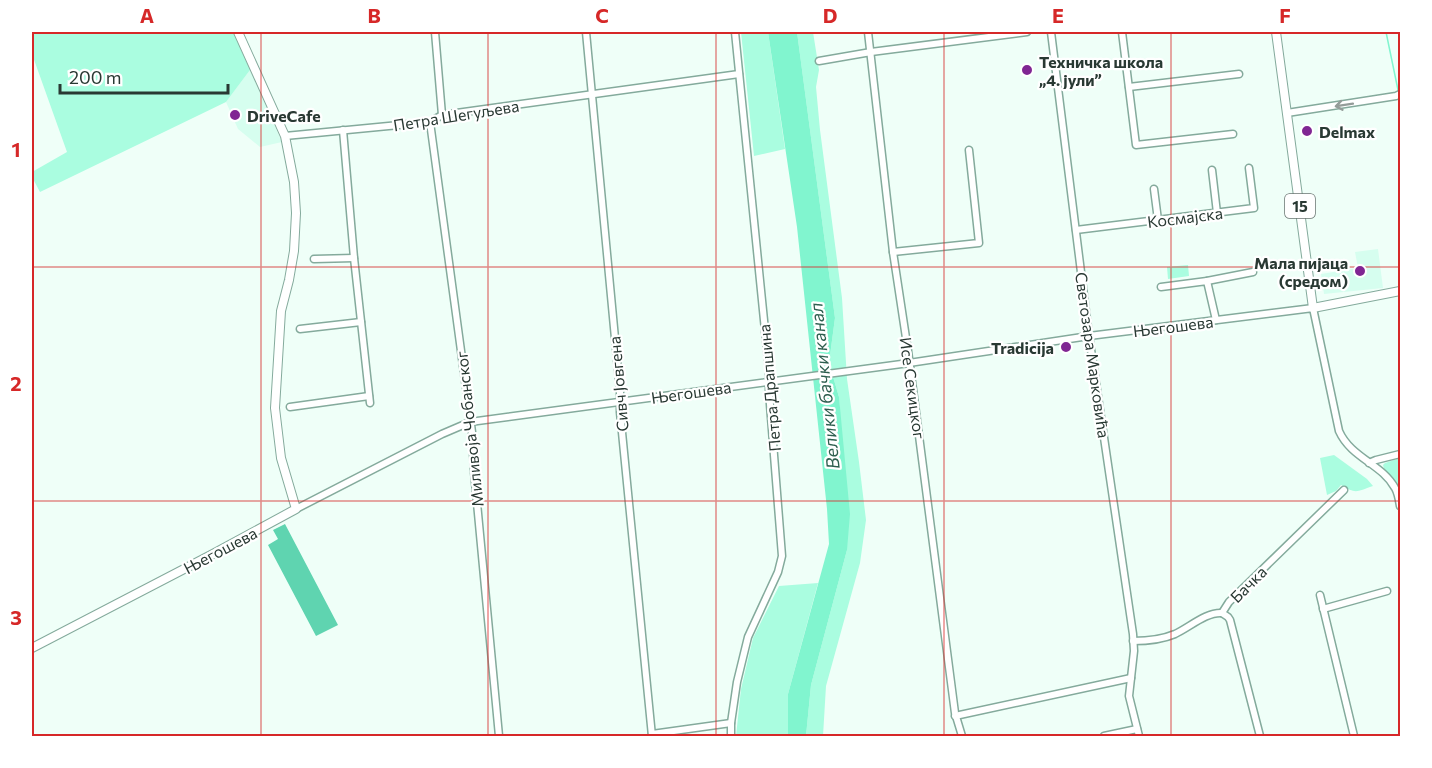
<svg xmlns="http://www.w3.org/2000/svg" width="1432" height="768" viewBox="0 0 1432 768" font-family="Commissioner,sans-serif">
	<style>
		.built { fill: #d6feef }
		.green { fill: #aafde0 }
		.forest { fill: #5fd4b0 }
		.water { fill: #81f5cf }
		.lines { fill: none; stroke-linecap: round; stroke-linejoin: round }
		.stream { stroke: #81f5cf; stroke-width: 1.5 }
		.minor-casing { stroke: #84aa9c; stroke-width: 9 }
		.major-casing { stroke: #84aa9c; stroke-width: 10 }
		.minor { stroke: #fff; stroke-width: 6 }
		.major { stroke: #fff; stroke-width: 8 }
		.oneway { stroke: #949c99 }
		.grid { fill: none; stroke: #d62828; stroke-width: 1.5; stroke-opacity: 0.55 }
		.poi-dot { fill: #802693; stroke: #fff; stroke-width: 2 }
		.labels { text-anchor: middle; dominant-baseline: central; stroke-width: 4.5; stroke-linejoin: round; paint-order: stroke }
		.shield { fill: #fff; stroke: #697470; stroke-width: 1.5 }
		.shield-label { font-size: 15px; font-weight: bold; fill: #293933 }
		.poi-label { font-size: 16px; font-weight: bold; fill: #293933; stroke: #fff; text-anchor: start }
		.street-label { font-size: 16px; fill: #293933; stroke: #fff }
		.water-label { font-size: 18px; font-style: italic; fill: #2e5f4f; stroke: #fff }
		.neatline { fill: none; stroke: #d62828; stroke-width: 2 }
		.grid-label { font-size: 20px; text-anchor: middle; font-weight: bold; fill: #d62828 }
	</style>
	<rect width="100%" height="100%" fill="#effff8"/>
	<g class="built">
		<path d="M 250,70 L 282,142 L 260,147 L 238,129 L 226,102 Z"/>
		<path d="M 1378,249 L 1383,288 L 1324,294 L 1321,274 L 1358,268 L 1355,252 Z"/>
	</g>
	<g class="green">
		<path d="M 32,32 L 233,32 L 250,70 L 226,102 L 40,192 L 32,177 L 32,172 L 67,152 L 32,54 Z"/>
		<path d="M 741,32 L 768,32 L 785,149 L 754,156 Z"/>
		<path d="M 797,32 L 813,32 L 819,70 L 816,87 L 820,130 L 842,298 L 847,379 L 859,462 L 866,520 L 860,563 L 826,686 L 823,736 L 806,736 L 811,685 L 847,550 L 839,397 L 829,363 L 835,318 Z"/>
		<path d="M 1188,265 L 1189,276 L 1168,279 L 1167,267 Z"/>
		<path d="M 1334,455 L 1367,479 L 1373,486 C 1356,492 1356,494 1341,485 L 1336,491 L 1327,495 L 1320,458 Z"/>
		<path d="M 1400,458 L 1400,484 L 1397,485 L 1393,478 L 1385,472 L 1383,465 L 1385,463 Z"/>
		<path d="M 818,583 L 788,694 L 788,736 L 736,736 L 741,689 L 753,638 L 779,586 Z"/>
	</g>
	<path class="forest" d="M 285,524 L 338,625 L 316,636 L 268,545 L 278,539 L 273,530 Z"/>
	<path class="water" d="M 768,32 L 797,32 L 835,318 L 829,363 L 839,397 L 850,514 L 847,550 L 811,685 L 806,736 L 788,736 L 788,694 L 829,544 L 827,509 L 797,227 Z"/>
	<g class="lines">
		<path class="stream" d="M 1386,32 L 1398,90"/>
		<defs>
			<g id="minor">
				<path d="M 435,32 L 442,115"/>
				<path d="M 586,32 L 620,391 L 620,412 L 652,736"/>
				<path d="M 868,32 L 893,252 L 908,351 L 955,713 L 962,736"/>
				<path d="M 1051,32 L 1089,336 L 1133,634 L 1134,651 L 1129,696 L 1139,736"/>
				<path d="M 1122,32 L 1136,145 L 1233,134"/>
				<path d="M 819,61 L 871,52 L 1027,32"/>
				<path d="M 1129,87 L 1239,74"/>
				<path d="M 1287,113 L 1396,96 L 1400,94"/>
				<path d="M 430,122 L 472,432 L 474,471 L 499,736"/>
				<path d="M 343,130 L 354,258 L 370,403"/>
				<path d="M 285,136 L 430,122 L 442,115 L 739,74"/>
				<path d="M 1212,170 L 1217,213"/>
				<path d="M 1154,189 L 1158,220"/>
				<path d="M 1076,230 L 1254,208 L 1249,168"/>
				<path d="M 893,252 L 979,243 L 969,150"/>
				<path d="M 314,259 L 354,258"/>
				<path d="M 1207,281 L 1253,272"/>
				<path d="M 1161,287 L 1207,281 L 1216,320"/>
				<path d="M 300,329 L 361,322"/>
				<path d="M 290,407 L 369,396"/>
				<path d="M 1369,463 L 1376,460 L 1400,454"/>
				<path d="M 296,509 L 442,434 L 470,422 L 909,363 L 1089,336 L 1313,308 L 1339,431 C 1351,458 1382,464 1395,488 C 1398,493 1399,500 1400,506"/>
				<path d="M 1320,595 L 1354,736"/>
				<path d="M 1323,609 L 1387,591"/>
				<path d="M 1222,613 L 1229,602 L 1344,490"/>
				<path d="M 1222,613 L 1228,617 L 1230,620 L 1260,736"/>
				<path d="M 1133,641 C 1148,641 1161,640 1175,634 C 1190,627 1206,612 1222,613"/>
				<path d="M 955,716 L 1131,678"/>
				<path d="M 652,734 L 731,723"/>
				<path d="M 731,736 L 731,723 L 737,682 L 748,637 L 778,572 L 782,556 L 769,392 L 769,370 L 735,32"/>
				<path d="M 1104,736 L 1137,729"/>
			</g>
			<g id="major">
				<path d="M 1276,32 L 1313,308 L 1400,291"/>
				<path d="M 32,648 L 211,555 L 296,509 L 281,458 L 275,408 L 281,311 L 289,280 L 294,251 L 296,213 L 294,182 L 285,136 L 238,32"/>
			</g>
		</defs>
		<use href="#minor" class="minor-casing"/>
		<use href="#major" class="major-casing"/>
		<use href="#minor" class="minor"/>
		<use href="#major" class="major"/>
	</g>
	<defs><path id="oneway-shaft" d="M-6 0H5M1.5-3L5.5 0L1.5 3" fill="none" stroke-width="1.6" stroke-linecap="round" stroke-linejoin="round" transform="scale(1.5)"/></defs>
	<use class="oneway" href="#oneway-shaft" transform="translate(1344 105) rotate(171)"/>
	<path class="grid" d="M 261,32 L 261,736M 488,32 L 488,736M 716,32 L 716,736M 944,32 L 944,736M 1171,32 L 1171,736M 32,267 L 1400,267M 32,501 L 1400,501"/>
	<g class="poi-dot">
		<circle cx="1027" cy="70" r="6"/>
		<circle cx="235" cy="115" r="6"/>
		<circle cx="1307" cy="131" r="6"/>
		<circle cx="1360" cy="271" r="6"/>
		<circle cx="1066" cy="347" r="6"/>
	</g>
	<g class="labels">
		<rect class="shield" x="1285" y="194" width="30" height="24" rx="4.5"/>
		<g class="shield-label">
			<text x="1300" y="206">15</text>
		</g>
		<g class="poi-label">
			<text x="1039" y="61">Техничка школа<tspan x="1039" dy="18">„4. јули”</tspan></text>
			<text x="247" y="115">DriveCafe</text>
			<text x="1319" y="131">Delmax</text>
			<text x="1348" y="262" text-anchor="end">Мала пијаца<tspan x="1348" dy="18">(средом)</tspan></text>
			<text x="1054" y="347" text-anchor="end">Tradicija</text>
		</g>
		<g class="street-label">
			<text transform="translate(456 115) rotate(-9)">Петра Шегуљева</text>
			<text transform="translate(1185 217) rotate(-7)">Космајска</text>
			<text transform="translate(1173 326) rotate(-7)">Његошева</text>
			<text transform="translate(1093 355) rotate(82)">Светозара Марковића</text>
			<text transform="translate(618 384) rotate(-95)">Сивч Јовгена</text>
			<text transform="translate(769 388) rotate(-95)">Петра Драпшина</text>
			<text transform="translate(913 388) rotate(82)">Исе Секицког</text>
			<text transform="translate(691 392) rotate(-8)">Његошева</text>
			<text transform="translate(469 429) rotate(-96)">Миливоја Чобанског</text>
			<text transform="translate(220 550) rotate(-28)">Његошева</text>
			<text transform="translate(1248 584) rotate(-45)">Бачка</text>
		</g>
		<g class="water-label">
			<text transform="translate(824 386) rotate(-96)">Велики бачки канал</text>
		</g>
	</g>
	<rect width="1432" height="768" fill="none" stroke="#ffffff" stroke-width="66"/>
	<path d="M60 84v9h168v-9" fill="none" stroke="#293933" stroke-width="3"/>
	<text x="69" y="84" font-size="18" fill="#293933" stroke="#ffffff" stroke-width="4.5" paint-order="stroke">200 m</text>
	<rect x="33" y="33" width="1366" height="702" class="neatline"/>
	<g class="grid-label">
		<text x="147" y="23">A</text>
		<text x="374" y="23">B</text>
		<text x="602" y="23">C</text>
		<text x="830" y="23">D</text>
		<text x="1058" y="23">E</text>
		<text x="1285" y="23">F</text>
		<text x="16" y="157">1</text>
		<text x="16" y="391">2</text>
		<text x="16" y="625">3</text>
	</g>
</svg>
